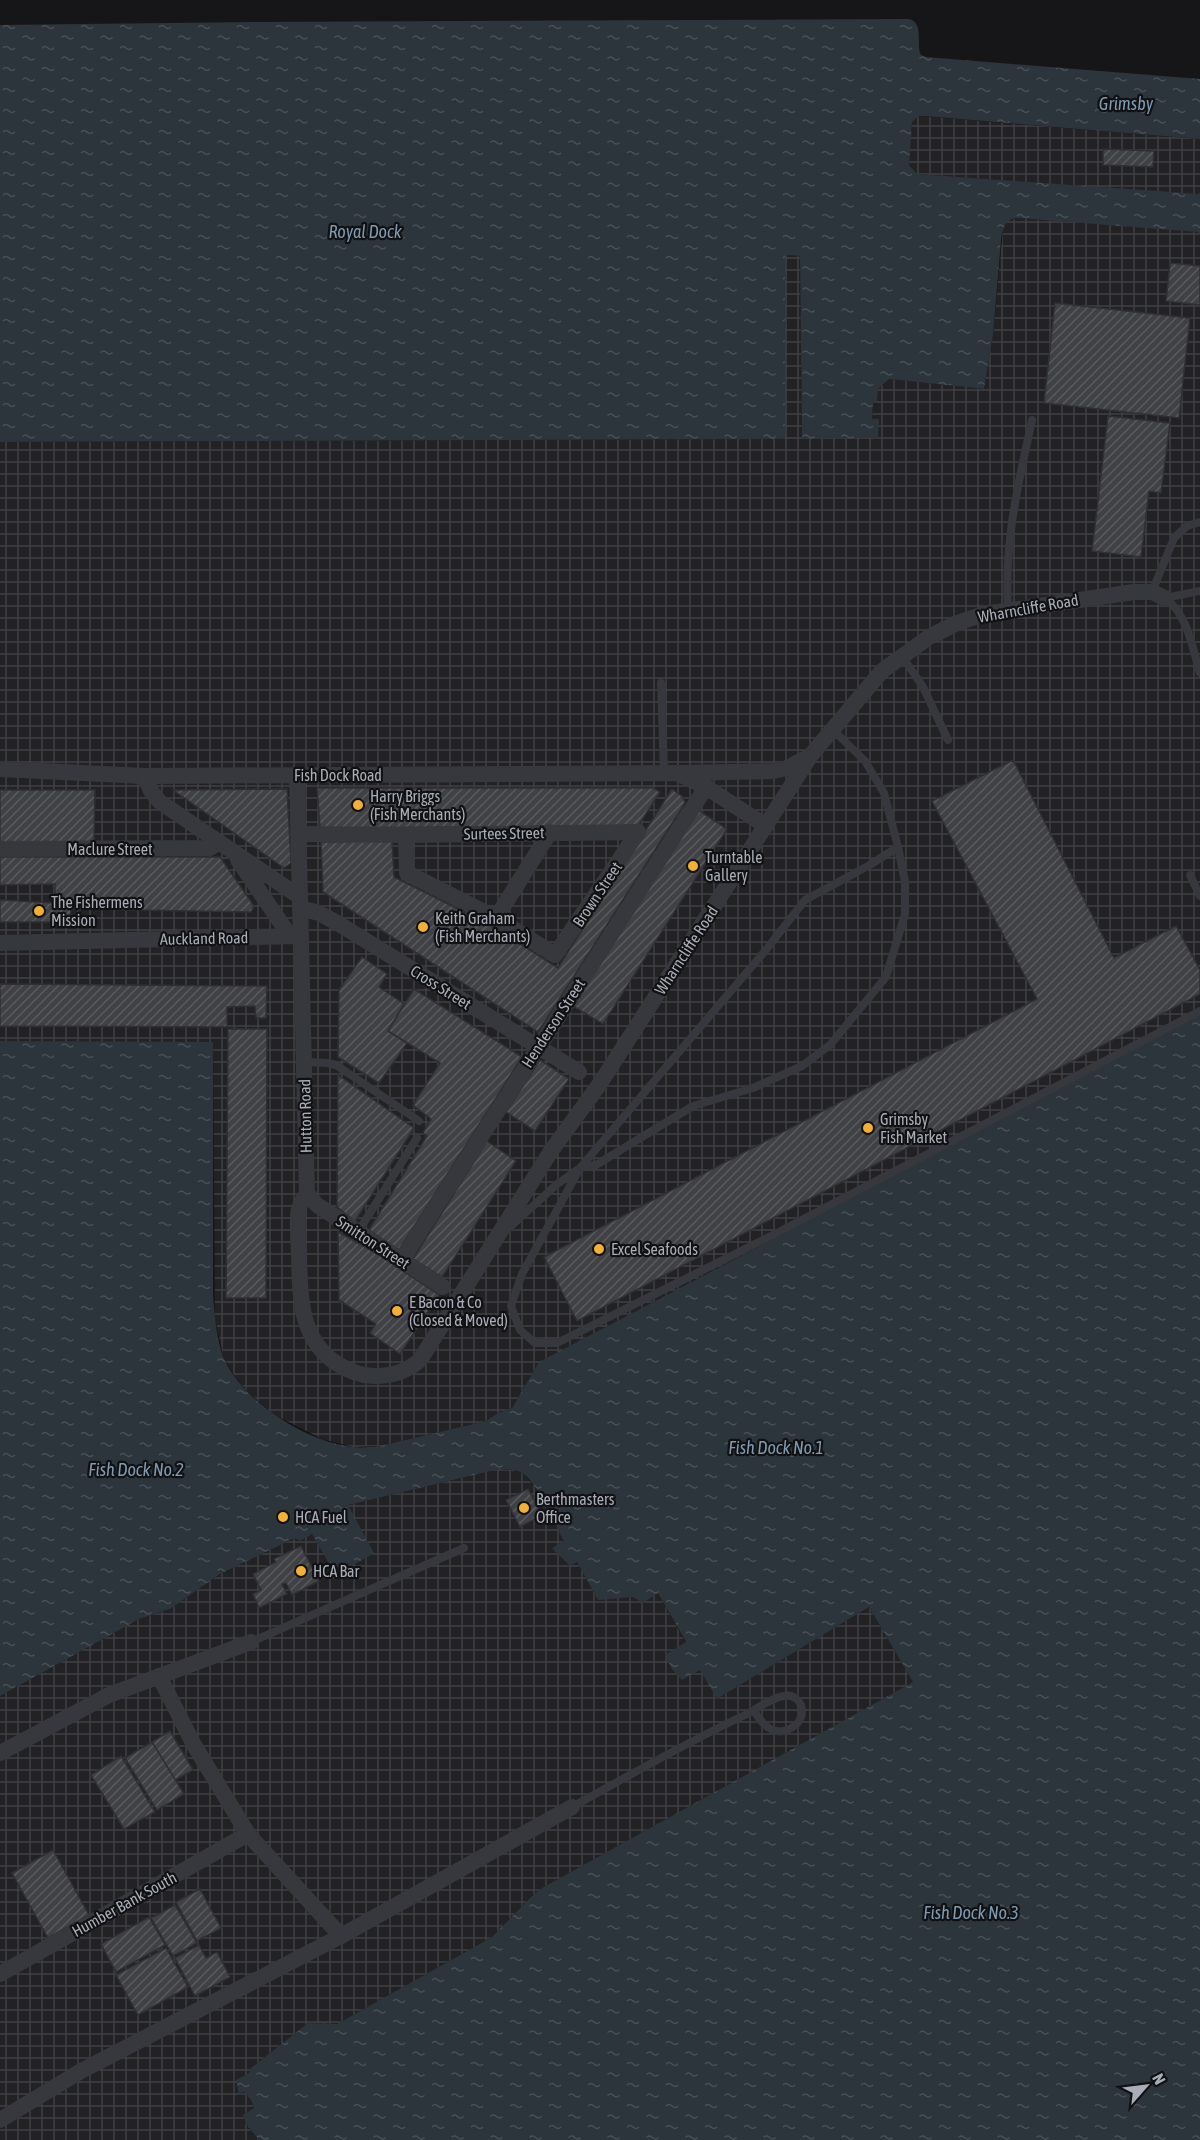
<svg xmlns="http://www.w3.org/2000/svg" width="1200" height="2140" viewBox="0 0 1200 2140" font-family="'Asap Condensed',sans-serif">
	<style>
		.industrial { fill: url(#industrial-grid) }
		.water { fill: url(#water-ripples) }
		.building { fill: url(#building-hatch); stroke: #303034; stroke-width: 1.5 }
		.lines { fill: none; stroke-linecap: round; stroke-linejoin: round }
		.service { stroke: #37383d; stroke-width: 8 }
		.minor { stroke: #37383d; stroke-width: 16 }
		.poi-dot { fill: #f2b134; stroke: #111113; stroke-width: 2 }
		.labels { text-anchor: middle; dominant-baseline: central; stroke-width: 4.5; stroke-linejoin: round; paint-order: stroke }
		.street-label { font-size: 16px; fill: #a8adb8; stroke: #111113 }
		.poi-label { font-size: 16px; fill: #a8adb8; stroke: #111113; text-anchor: start }
		.water-label { font-size: 18px; font-style: italic; fill: #7f9bb3; stroke: #111113 }
	</style>
	<defs>
		<pattern id="industrial-grid" width="8" height="8" patternUnits="userSpaceOnUse" patternTransform="scale(1.5)"><rect width="8" height="8" fill="#222225"/><path d="M0 4h8M4 0v8" fill="none" stroke="#3f3f43"/></pattern>
		<pattern id="water-ripples" width="26" height="14" patternUnits="userSpaceOnUse" patternTransform="scale(1.5)"><rect width="26" height="14" fill="#2c353c"/><path d="M2 4q2-2 4 0t4 0M15 11q2-2 4 0t4 0" fill="none" stroke="#485056"/></pattern>
		<pattern id="building-hatch" width="6" height="6" patternUnits="userSpaceOnUse" patternTransform="scale(1.5)"><rect width="6" height="6" fill="#404145"/><path d="M-1 1l2-2M0 6l6-6M5 7l2-2" fill="none" stroke="#595a5e"/></pattern>
	</defs>
	<rect width="100%" height="100%" fill="#161618"/>
	<g class="industrial">
		<path d="M 919,116 L 1200,139 L 1200,195 L 917,174 L 909,165 L 909,156 L 912,122 Z"/>
		<path d="M 1018,218 L 1171,229 L 1199,232 L 1200,234 L 1200,1015 L 539,1362 L 512,1408 L 498,1413 L 486,1421 L 380,1446 L 353,1447 L 322,1439 L 273,1414 L 246,1390 L 234,1375 L 224,1359 L 215,1318 L 213,1043 L 0,1041 L 0,442 L 784,439 L 784,255 L 800,256 L 802,439 L 879,419 L 872,419 L 873,403 L 877,402 L 878,389 L 889,379 L 984,389 L 993,335 L 1003,229 L 1008,221 Z"/>
		<path d="M 499,1469 L 514,1470 L 524,1474 L 535,1487 L 565,1541 L 553,1548 L 577,1562 L 598,1599 L 633,1597 L 640,1600 L 658,1593 L 717,1699 L 869,1607 L 913,1682 L 542,1888 L 533,1895 L 492,1937 L 337,2024 L 308,2023 L 251,2068 L 240,2094 L 244,2092 L 251,2100 L 254,2108 L 243,2115 L 246,2124 L 259,2140 L 0,2140 L 0,1696 L 139,1619 L 170,1609 L 220,1574 L 295,1538 L 312,1534 L 332,1569 L 345,1563 L 348,1568 L 348,1505 Z"/>
	</g>
	<g class="water">
		<path d="M 909,19 C 925,23 915,44 921,55 L 926,57 L 1200,79 L 1200,139 L 924,116 L 919,116 L 912,122 L 909,165 L 917,174 L 1199,194 L 1200,191 L 1200,234 L 1198,232 L 1018,218 C 1005,219 1003,228 1001,240 L 993,335 L 984,389 L 889,379 L 878,389 L 877,403 L 873,403 L 872,419 L 879,419 L 878,438 L 802,439 L 800,256 L 785,255 L 785,439 L 0,442 L 0,25 L 261,22 Z"/>
		<path d="M 1200,1015 L 1200,2140 L 259,2140 L 246,2124 L 243,2115 L 254,2108 L 251,2100 L 244,2092 L 239,2094 L 236,2080 L 249,2073 L 251,2068 L 308,2023 L 337,2024 L 492,1937 L 533,1895 L 542,1888 L 913,1682 L 869,1607 L 717,1699 L 700,1670 L 682,1680 L 672,1669 L 665,1655 L 686,1642 L 658,1593 L 643,1603 L 633,1597 L 598,1600 L 577,1562 L 570,1566 L 552,1548 L 564,1541 C 556,1526 536,1480 522,1473 C 515,1469 507,1469 499,1469 L 348,1505 L 374,1553 L 348,1568 L 345,1563 L 332,1569 L 312,1534 L 300,1541 L 295,1538 L 220,1574 L 170,1609 L 139,1619 L 0,1696 L 0,1041 L 213,1042 L 213,1295 C 215,1316 216,1339 224,1359 C 243,1401 307,1443 353,1447 C 362,1448 371,1447 380,1446 L 486,1421 L 498,1413 L 512,1408 L 539,1362 Z"/>
	</g>
	<g class="building">
		<path d="M 1103,149 L 1154,151 L 1153,167 L 1103,165 Z"/>
		<path d="M 1170,263 L 1200,266 L 1200,305 L 1166,301 Z"/>
		<path d="M 1055,303 L 1190,318 L 1179,418 L 1044,403 Z"/>
		<path d="M 1108,416 L 1170,423 L 1161,493 L 1149,491 L 1141,557 L 1092,551 Z"/>
		<path d="M 1013,760 L 1114,958 L 1176,926 L 1200,970 L 1200,994 L 577,1321 L 544,1257 L 1037,999 L 932,801 Z"/>
		<path d="M 317,788 L 653,788 L 660,792 L 638,826 L 320,828 Z"/>
		<path d="M 287,789 L 291,863 L 284,868 L 173,790 Z"/>
		<path d="M 672,789 L 683,797 L 685,803 L 538,1032 L 323,892 L 321,842 L 392,841 L 394,877 L 490,925 L 558,968 Z"/>
		<path d="M 0,790 L 95,790 L 94,842 L 0,842 Z"/>
		<path d="M 698,810 L 727,829 L 603,1024 L 573,1006 Z"/>
		<path d="M 0,857 L 220,857 L 254,906 L 251,912 L 71,909 L 70,922 L 0,922 L 0,900 L 55,903 L 55,884 L 0,885 Z"/>
		<path d="M 362,957 L 387,974 L 379,987 L 404,1004 L 388,1031 L 407,1043 L 379,1083 L 338,1057 L 339,990 Z"/>
		<path d="M 0,984 L 267,986 L 266,1018 L 256,1018 L 255,1006 L 227,1007 L 227,1027 L 0,1026 Z"/>
		<path d="M 414,989 L 522,1057 L 399,1250 L 369,1230 L 427,1136 L 423,1133 L 431,1119 L 413,1105 L 440,1063 L 388,1031 Z"/>
		<path d="M 228,1029 L 267,1029 L 266,1298 L 226,1298 Z"/>
		<path d="M 540,1060 L 569,1079 L 535,1131 L 506,1112 Z"/>
		<path d="M 338,1075 L 414,1128 L 355,1221 L 337,1207 Z"/>
		<path d="M 487,1141 L 516,1161 L 442,1277 L 413,1259 Z"/>
		<path d="M 338,1232 L 376,1253 L 439,1295 L 400,1354 L 370,1333 L 376,1324 L 339,1300 Z"/>
		<path d="M 528,1489 L 542,1515 L 520,1527 L 506,1500 Z"/>
		<path d="M 301,1546 L 319,1581 L 292,1595 L 286,1583 L 282,1584 L 287,1594 L 259,1608 L 253,1594 L 261,1590 L 253,1574 L 276,1562 L 274,1559 Z"/>
		<path d="M 170,1731 L 193,1770 L 175,1780 L 152,1742 Z"/>
		<path d="M 152,1742 L 184,1794 L 157,1810 L 125,1758 Z"/>
		<path d="M 121,1756 L 155,1812 L 124,1829 L 91,1775 Z"/>
		<path d="M 53,1850 L 89,1915 L 48,1938 L 12,1873 Z"/>
		<path d="M 200,1889 L 221,1928 L 197,1941 L 176,1902 Z"/>
		<path d="M 175,1905 L 197,1943 L 173,1956 L 151,1918 Z"/>
		<path d="M 149,1917 L 165,1945 L 116,1972 L 101,1944 Z"/>
		<path d="M 199,1945 L 206,1958 L 217,1952 L 230,1977 L 195,1996 L 175,1958 Z"/>
		<path d="M 166,1948 L 188,1987 L 138,2015 L 116,1975 Z"/>
	</g>
	<g class="lines">
		<g class="service">
			<path d="M 1152,592 L 1174,538 L 1187,526 L 1200,522"/>
			<path d="M 1165,598 C 1188,615 1192,647 1200,673"/>
			<path d="M 1165,598 L 1200,591"/>
			<path d="M 1008,609 C 1004,542 1018,485 1032,420"/>
			<path d="M 902,656 L 923,687 L 948,740"/>
			<path d="M 661,683 L 664,773"/>
			<path d="M 832,729 L 865,761 L 884,793 L 898,847 L 905,882 L 905,914 L 886,977 L 830,1045 L 802,1066 L 753,1088 L 693,1106 L 596,1165 L 580,1168 L 765,951 L 805,900 L 868,866 L 898,847"/>
			<path d="M 1190,875 L 1200,896"/>
			<path d="M 304,1062 L 328,1063 L 336,1065 L 419,1121"/>
			<path d="M 580,1168 L 522,1274 L 511,1306 L 520,1330 L 535,1343 L 557,1343 L 773,1235 L 1200,1011"/>
			<path d="M 510,1227 L 556,1185 L 577,1170"/>
			<path d="M 358,1232 L 417,1138"/>
			<path d="M 251,1642 L 464,1548"/>
			<path d="M 572,1807 C 630,1775 687,1742 747,1714 C 759,1708 770,1698 784,1696 C 793,1694 802,1701 802,1711 C 803,1724 785,1735 773,1730 C 764,1727 759,1718 754,1711"/>
		</g>
		<g class="minor">
			<path d="M 0,769 L 145,776 L 677,773 L 706,787 L 766,826"/>
			<path d="M 681,773 L 773,771 L 787,768 L 808,757"/>
			<path d="M 145,776 L 151,791 L 160,802 L 300,897"/>
			<path d="M 297,776 L 307,1193 C 304,1198 300,1204 299,1209 C 296,1223 299,1241 299,1255 C 300,1295 299,1338 336,1363 C 347,1370 360,1376 374,1376 C 392,1376 406,1372 420,1360 L 551,1151 L 599,1085 L 811,755 L 882,671 L 929,637 L 957,623 L 984,614 L 1134,592 L 1152,592 L 1165,598"/>
			<path d="M 299,834 L 406,835 L 638,832"/>
			<path d="M 406,835 L 407,873 L 496,918 L 555,955 L 638,832"/>
			<path d="M 0,849 L 210,848 L 219,842"/>
			<path d="M 238,860 L 290,936"/>
			<path d="M 300,908 L 319,913 L 339,924 L 579,1072"/>
			<path d="M 496,918 L 550,832"/>
			<path d="M 0,943 L 301,936"/>
			<path d="M 307,1193 L 317,1205 L 443,1287"/>
			<path d="M 401,1261 L 706,787"/>
			<path d="M 159,1676 L 194,1745 L 248,1834 L 341,1936"/>
			<path d="M 0,1753 L 109,1695 L 251,1642"/>
			<path d="M 0,1974 L 248,1834"/>
			<path d="M 0,2120 L 81,2071 L 341,1936 L 572,1807"/>
		</g>
	</g>
	<g class="poi-dot">
		<circle cx="358" cy="805" r="6"/>
		<circle cx="693" cy="866" r="6"/>
		<circle cx="39" cy="911" r="6"/>
		<circle cx="423" cy="927" r="6"/>
		<circle cx="868" cy="1128" r="6"/>
		<circle cx="599" cy="1249" r="6"/>
		<circle cx="397" cy="1311" r="6"/>
		<circle cx="524" cy="1508" r="6"/>
		<circle cx="283" cy="1517" r="6"/>
		<circle cx="301" cy="1571" r="6"/>
	</g>
	<g class="labels">
		<g class="street-label">
			<text transform="translate(1028 608) rotate(-10)">Wharncliffe Road</text>
			<text x="338" y="775">Fish Dock Road</text>
			<text transform="translate(504 833) rotate(-1)">Surtees Street</text>
			<text x="110" y="849">Maclure Street</text>
			<text transform="translate(597 894) rotate(-56)">Brown Street</text>
			<text transform="translate(204 938) rotate(-1)">Auckland Road</text>
			<text transform="translate(686 950) rotate(-57)">Wharncliffe Road</text>
			<text transform="translate(441 987) rotate(32)">Cross Street</text>
			<text transform="translate(553 1023) rotate(-57)">Henderson Street</text>
			<text transform="translate(305 1116) rotate(-91)">Hutton Road</text>
			<text transform="translate(373 1242) rotate(33)">Smitton Street</text>
			<text transform="translate(124 1904) rotate(-29)">Humber Bank South</text>
		</g>
		<g class="poi-label">
			<text x="370" y="796">Harry Briggs<tspan x="370" dy="18">(Fish Merchants)</tspan></text>
			<text x="705" y="857">Turntable<tspan x="705" dy="18">Gallery</tspan></text>
			<text x="51" y="902">The Fishermens<tspan x="51" dy="18">Mission</tspan></text>
			<text x="435" y="918">Keith Graham<tspan x="435" dy="18">(Fish Merchants)</tspan></text>
			<text x="880" y="1119">Grimsby<tspan x="880" dy="18">Fish Market</tspan></text>
			<text x="611" y="1249">Excel Seafoods</text>
			<text x="409" y="1302">E Bacon &amp; Co<tspan x="409" dy="18">(Closed &amp; Moved)</tspan></text>
			<text x="536" y="1499">Berthmasters<tspan x="536" dy="18">Office</tspan></text>
			<text x="295" y="1517">HCA Fuel</text>
			<text x="313" y="1571">HCA Bar</text>
		</g>
		<g class="water-label">
			<text x="1126" y="103">Grimsby</text>
			<text x="365" y="231">Royal Dock</text>
			<text x="776" y="1447">Fish Dock No.1</text>
			<text x="136" y="1469">Fish Dock No.2</text>
			<text x="971" y="1912">Fish Dock No.3</text>
		</g>
	</g>
	<g transform="translate(1146 2086) rotate(62)" stroke="#111113" stroke-width="4.5" paint-order="stroke">
	<path d="M0-4.5L10 22L0 15L-10 22Z" fill="#a8adb8"/>
	<text y="-9" font-size="16" font-weight="bold" text-anchor="middle" fill="#a8adb8">N</text>
	</g>
</svg>
